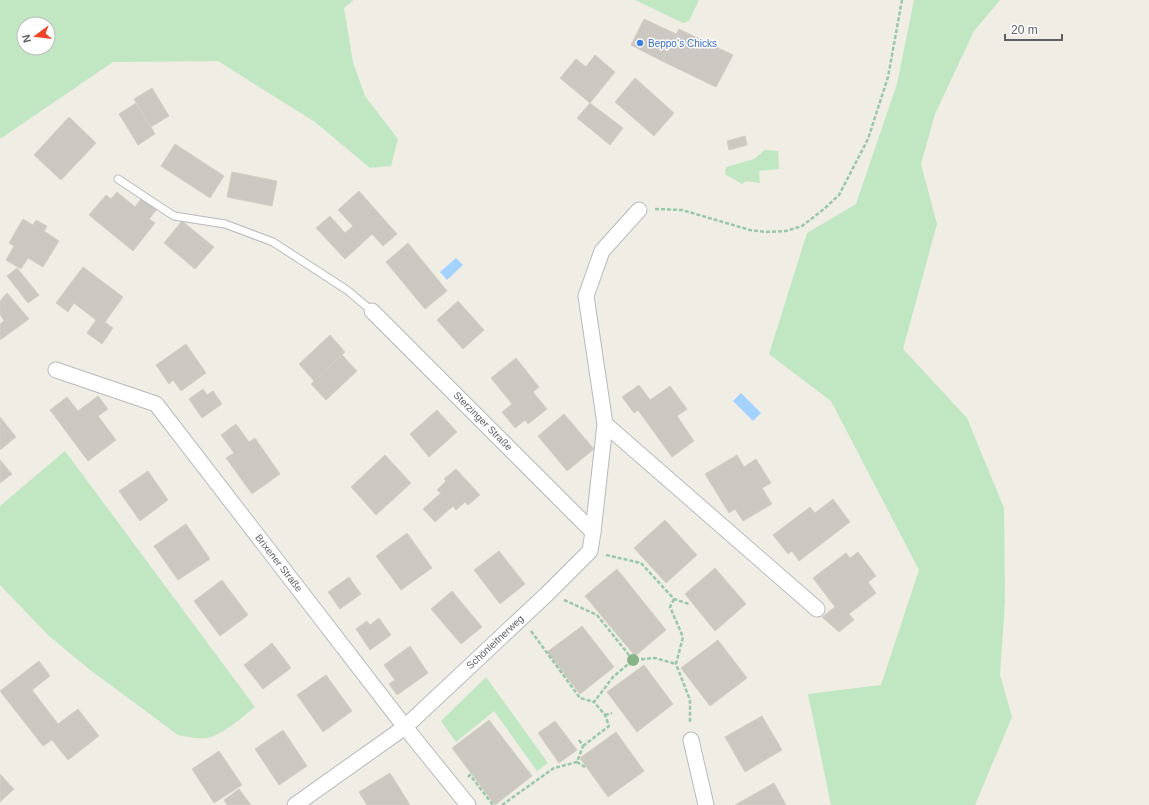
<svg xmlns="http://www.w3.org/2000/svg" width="1149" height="805" viewBox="0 0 1149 805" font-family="Helvetica,sans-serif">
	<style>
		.green { fill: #c0e7c2; fill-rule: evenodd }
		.water { fill: #a4d2ff }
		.building { fill: #cac8c1; stroke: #d4cfc2 }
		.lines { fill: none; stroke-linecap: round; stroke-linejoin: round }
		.service-casing { stroke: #b7babf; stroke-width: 9 }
		.minor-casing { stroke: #b7babf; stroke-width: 17 }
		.path { stroke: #99c8a9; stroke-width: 2.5; stroke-dasharray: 4 2; stroke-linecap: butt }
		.service { stroke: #fff; stroke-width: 7 }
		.minor { stroke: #fff; stroke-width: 15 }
		.tree { fill: #87b487 }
		.shop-dot { fill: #3f7fe0; stroke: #fff; stroke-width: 1.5 }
		.labels { text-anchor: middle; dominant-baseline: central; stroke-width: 3; stroke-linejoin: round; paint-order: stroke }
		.shop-label { font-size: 10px; fill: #366cbe; stroke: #fff; text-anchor: start }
		.street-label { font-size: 10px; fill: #5c6065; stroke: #fff }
	</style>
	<rect width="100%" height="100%" fill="#efede4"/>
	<g class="green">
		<path d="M 0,0 L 354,0 L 344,8 L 353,62 L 365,96 L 398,139 L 391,166 L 370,168 L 315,122 L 218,61 L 113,62 L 0,139 ZM 24,24 L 48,24 L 48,48 L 24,48 Z"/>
		<path d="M 635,0 L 699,0 L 689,21 L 683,23 Z"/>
		<path d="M 914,0 L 1000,0 L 974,31 L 935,114 L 921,164 L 937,224 L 903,349 L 967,418 L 1004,508 L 1005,602 L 1000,675 L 1012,717 L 975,805 L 831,805 L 808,694 L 881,685 L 919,570 L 831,401 L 769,354 L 807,233 L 856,204 L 897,84 Z"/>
		<path d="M 765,150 L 778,151 L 779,169 L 759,171 L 760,183 L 746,181 L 742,184 L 725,174 L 726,167 L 754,159 Z"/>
		<path d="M 65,451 L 255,707 C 242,717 223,735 207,738 C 197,739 188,737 178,735 L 89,669 L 49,636 L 0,585 L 0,506 Z"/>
		<path d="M 486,677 L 548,763 L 537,771 L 494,711 L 456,742 L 441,721 Z"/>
	</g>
	<g class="water">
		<path d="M 456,258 L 463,265 L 447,280 L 440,272 Z"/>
		<path d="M 741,393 L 761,413 L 753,421 L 733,401 Z"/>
	</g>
	<g class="building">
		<path d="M 644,19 L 676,34 L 662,61 L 631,45 Z"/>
		<path d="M 679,29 L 733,55 L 716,87 L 662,61 Z"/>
		<path d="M 595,55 L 615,72 L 590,103 L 560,78 L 576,59 L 586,67 Z"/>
		<path d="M 635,78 L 674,113 L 654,136 L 615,102 Z"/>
		<path d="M 152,88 L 169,116 L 151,127 L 134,99 Z"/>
		<path d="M 136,103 L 155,134 L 138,145 L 119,114 Z"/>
		<path d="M 590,103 L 623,128 L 610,145 L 577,118 Z"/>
		<path d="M 69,117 L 96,143 L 61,180 L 34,155 Z"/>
		<path d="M 745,136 L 747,145 L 729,150 L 727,141 Z"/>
		<path d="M 175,144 L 224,176 L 210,198 L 161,166 Z"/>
		<path d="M 232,172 L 277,181 L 272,206 L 227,197 Z"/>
		<path d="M 359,191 L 397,234 L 383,246 L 372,234 L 345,259 L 316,228 L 330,216 L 345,233 L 353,226 L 338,210 Z"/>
		<path d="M 117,192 L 135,207 L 143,196 L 158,208 L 149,219 L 155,223 L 133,251 L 89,215 L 106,195 L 111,199 Z"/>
		<path d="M 23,219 L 33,225 L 36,220 L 47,226 L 44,231 L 59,241 L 43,267 L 28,258 L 21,269 L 6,260 L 14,246 L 9,243 Z"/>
		<path d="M 182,221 L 214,247 L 195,269 L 164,243 Z"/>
		<path d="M 408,243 L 447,291 L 425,309 L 386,262 Z"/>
		<path d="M 83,267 L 123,297 L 105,322 L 113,328 L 102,344 L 87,333 L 96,320 L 74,303 L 68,312 L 56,303 Z"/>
		<path d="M 17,268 L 39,295 L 28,303 L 7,276 Z"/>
		<path d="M 7,293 L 29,319 L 0,340 L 0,324 L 4,321 L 0,314 L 0,301 Z"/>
		<path d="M 458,301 L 484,330 L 463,349 L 437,320 Z"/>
		<path d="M 330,335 L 345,352 L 314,381 L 299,364 Z"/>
		<path d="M 186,344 L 206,373 L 181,391 L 173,380 L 169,384 L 156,365 Z"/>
		<path d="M 342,355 L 357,371 L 326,400 L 311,384 Z"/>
		<path d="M 516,358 L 539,387 L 533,392 L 547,409 L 528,424 L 525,420 L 515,428 L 502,412 L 512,404 L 491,378 Z"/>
		<path d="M 639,385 L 650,400 L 670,386 L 687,409 L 677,416 L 694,441 L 672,457 L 638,410 L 634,413 L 622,397 Z"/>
		<path d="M 203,389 L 207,395 L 213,391 L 222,404 L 202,418 L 189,399 Z"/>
		<path d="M 98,396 L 108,409 L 98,416 L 116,440 L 88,461 L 50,410 L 67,397 L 78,411 Z"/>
		<path d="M 437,410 L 457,432 L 429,457 L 410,434 Z"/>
		<path d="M 564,414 L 594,449 L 567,471 L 538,436 Z"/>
		<path d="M 0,417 L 16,437 L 0,450 Z"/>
		<path d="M 236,424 L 249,442 L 255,438 L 280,474 L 252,494 L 226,458 L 234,453 L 221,435 Z"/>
		<path d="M 385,455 L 411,483 L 376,515 L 351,487 Z"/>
		<path d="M 737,455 L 744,467 L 756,459 L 771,483 L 762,488 L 772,504 L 743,521 L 735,509 L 729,513 L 705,474 Z"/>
		<path d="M 0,460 L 12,474 L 0,483 Z"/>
		<path d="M 456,469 L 480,495 L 468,505 L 465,502 L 456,510 L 453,506 L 435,522 L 423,509 L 441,493 L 437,490 L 446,481 L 444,479 Z"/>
		<path d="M 148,471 L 168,500 L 140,521 L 119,491 Z"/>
		<path d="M 833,499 L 850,522 L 799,561 L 792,551 L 788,554 L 773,535 L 810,507 L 815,513 Z"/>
		<path d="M 665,520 L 697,555 L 666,583 L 634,548 Z"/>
		<path d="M 186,524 L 210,559 L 178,580 L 154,546 Z"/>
		<path d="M 407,533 L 432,568 L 401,590 L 376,556 Z"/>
		<path d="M 499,551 L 525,584 L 500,604 L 474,570 Z"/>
		<path d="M 858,552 L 876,576 L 868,582 L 876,593 L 849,614 L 854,620 L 839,632 L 822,617 L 835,607 L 813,578 L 846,553 L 850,558 Z"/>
		<path d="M 715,568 L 746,604 L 715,631 L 685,594 Z"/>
		<path d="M 617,569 L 666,630 L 635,656 L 585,596 Z"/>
		<path d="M 349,577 L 361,594 L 340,609 L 328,592 Z"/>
		<path d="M 222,580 L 248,615 L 220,636 L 194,601 Z"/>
		<path d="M 452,591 L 482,627 L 461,644 L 431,609 Z"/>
		<path d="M 379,618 L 391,635 L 370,650 L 356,629 L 367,621 L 370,625 Z"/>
		<path d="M 582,626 L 614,667 L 580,694 L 547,652 Z"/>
		<path d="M 718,640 L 747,678 L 710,706 L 681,668 Z"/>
		<path d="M 272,643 L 291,668 L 263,689 L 244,665 Z"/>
		<path d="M 410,646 L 428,673 L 397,695 L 389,684 L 395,680 L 384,665 Z"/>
		<path d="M 39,661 L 50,676 L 32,690 L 58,724 L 78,709 L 99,736 L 68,760 L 52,740 L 43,746 L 0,691 Z"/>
		<path d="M 644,665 L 673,704 L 637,732 L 607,692 Z"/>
		<path d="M 326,675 L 352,711 L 323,732 L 297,695 Z"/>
		<path d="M 762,716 L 782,750 L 745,772 L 725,737 Z"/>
		<path d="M 489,720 L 532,776 L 495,805 L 452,748 Z"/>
		<path d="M 555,721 L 577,750 L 559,763 L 538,733 Z"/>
		<path d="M 283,730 L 307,766 L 279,785 L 255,749 Z"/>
		<path d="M 616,732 L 644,771 L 608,797 L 580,758 Z"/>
		<path d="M 219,751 L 242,785 L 214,803 L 192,769 Z"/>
		<path d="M 390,773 L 410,805 L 367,805 L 359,792 Z"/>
		<path d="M 0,774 L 14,789 L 0,802 Z"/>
		<path d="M 774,783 L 786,805 L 735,805 Z"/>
		<path d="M 239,789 L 251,805 L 227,805 L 224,800 Z"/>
	</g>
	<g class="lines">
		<defs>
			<path id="service" d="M 118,179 L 174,216 L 225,224 L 273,242 L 347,290 L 372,311"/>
			<g id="minor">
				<path d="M 372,311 L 593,532"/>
				<path d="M 56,370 L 156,404 L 405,727 L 468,805"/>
				<path d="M 605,424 L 817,609"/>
				<path d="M 691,740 L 706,805"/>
				<path d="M 295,805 L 405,727 L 548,593 L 590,551 L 593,532 L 605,424 L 586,296 L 602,251 L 639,210"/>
			</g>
		</defs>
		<use href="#service" class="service-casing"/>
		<use href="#minor" class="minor-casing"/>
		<g class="path">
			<path d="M 655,209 L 682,210 L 750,230 L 766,232 L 786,231 L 802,226 L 824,209 L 839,195 L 868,139 L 888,77 L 902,0"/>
			<path d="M 606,555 L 641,563 L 674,599 L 689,604"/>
			<path d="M 674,599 L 670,607 L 683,637 L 676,664 L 690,700 L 690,723"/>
			<path d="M 564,600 L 597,615 L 633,660 L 655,658 L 676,664"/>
			<path d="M 531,631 L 580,698 L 594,702"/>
			<path d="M 605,715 L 612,713"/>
			<path d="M 579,740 L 583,746 L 577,762 L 585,767"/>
			<path d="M 583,746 L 609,726 L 605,715 L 594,702 L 613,677 L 633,660"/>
			<path d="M 468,777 L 470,775 L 493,805"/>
			<path d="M 502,805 L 554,768 L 577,762"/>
		</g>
		<use href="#service" class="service"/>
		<use href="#minor" class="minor"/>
	</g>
	<circle class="tree" cx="633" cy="660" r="6"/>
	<circle class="shop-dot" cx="640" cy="43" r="4"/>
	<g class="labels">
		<g class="shop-label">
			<text x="648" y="43">Beppo‘s Chicks</text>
		</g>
		<g class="street-label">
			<text transform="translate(483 421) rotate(45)">Sterzinger Straße</text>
			<text transform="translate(279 563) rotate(52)">Brixener Straße</text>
			<text transform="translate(495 642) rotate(-43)">Schönleitnerweg</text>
		</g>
	</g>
	<g transform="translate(36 36) rotate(255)"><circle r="19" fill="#ffffff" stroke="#bebfc1"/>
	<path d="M0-3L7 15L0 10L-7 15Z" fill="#ee452b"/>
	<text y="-6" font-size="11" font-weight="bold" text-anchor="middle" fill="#5c6065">N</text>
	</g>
	<path d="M1005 34v6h57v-6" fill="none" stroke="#5c6065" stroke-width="2"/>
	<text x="1011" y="34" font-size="12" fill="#5c6065" stroke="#ffffff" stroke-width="3" paint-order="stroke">20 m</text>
</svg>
